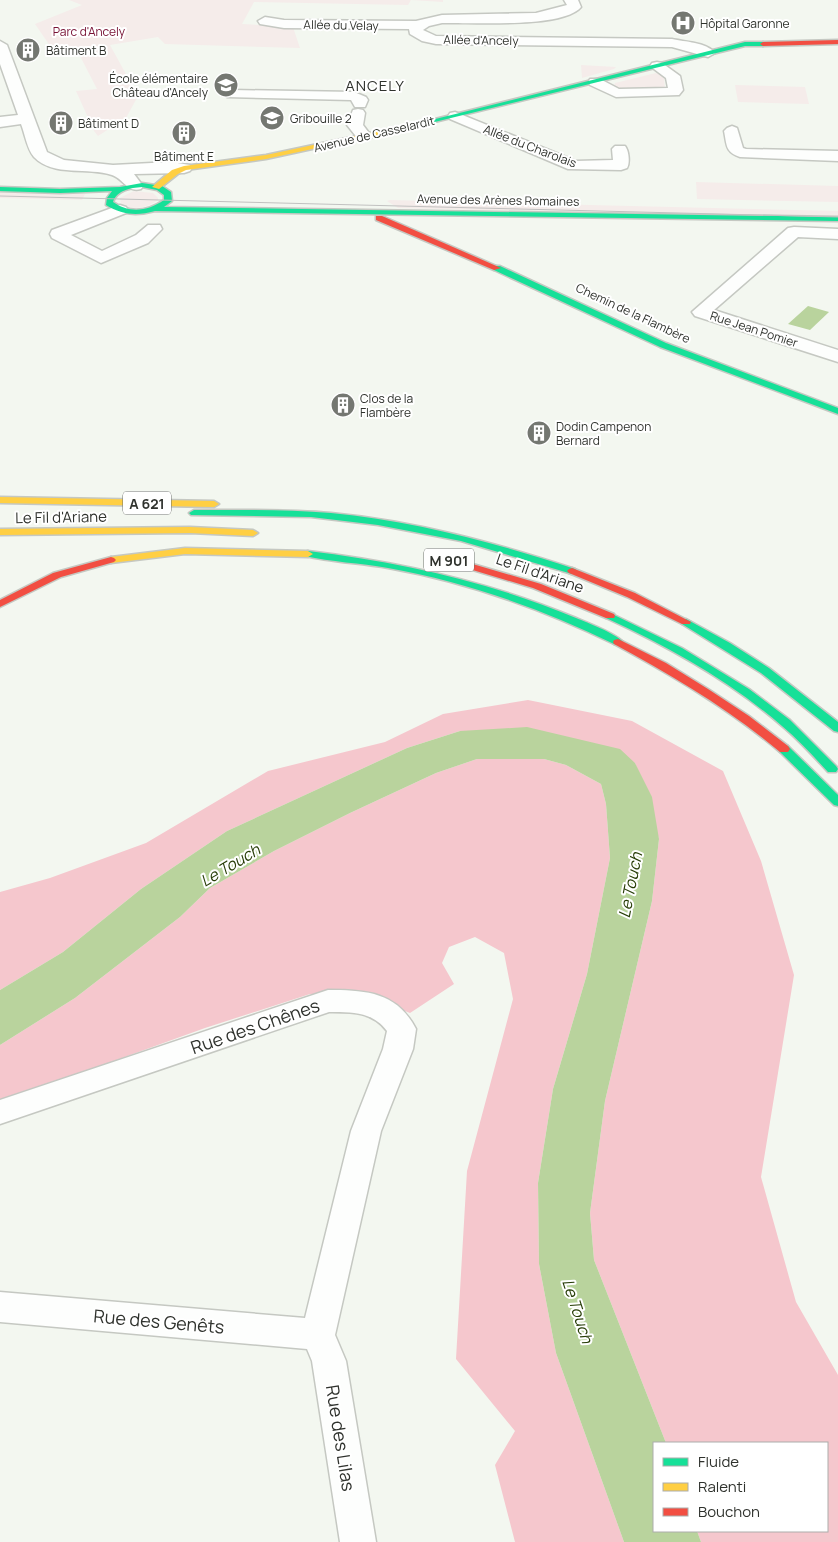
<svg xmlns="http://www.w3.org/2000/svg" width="838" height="1542" viewBox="0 0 838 1542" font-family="Manrope,sans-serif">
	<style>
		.green { fill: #f5ecea }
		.forest { fill: #f5c7cd }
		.water { fill: #b9d39d }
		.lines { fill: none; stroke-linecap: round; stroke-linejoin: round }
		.street-casing { stroke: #c5c8c2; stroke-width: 3 }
		.fast-casing { stroke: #c5c8c2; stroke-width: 3 }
		.slow-casing { stroke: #c5c8c2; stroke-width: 3 }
		.jam-casing { stroke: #c5c8c2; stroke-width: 3 }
		.street { fill: #fdfefd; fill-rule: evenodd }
		.fast { fill: #16e098; fill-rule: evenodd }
		.slow { fill: #ffcf43; fill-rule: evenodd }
		.jam { fill: #f24e42; fill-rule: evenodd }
		.tram { stroke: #c1c1c0; stroke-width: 1 }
		.labels { text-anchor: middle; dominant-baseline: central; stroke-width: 4; stroke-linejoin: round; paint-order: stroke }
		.far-poi-label { font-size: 12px; fill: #2f322d; stroke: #fff; text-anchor: start }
		.far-street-label { font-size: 12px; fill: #2f322d; stroke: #fff }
		.far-park-label { font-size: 12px; fill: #771134; stroke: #fff }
		.shield { fill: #fff; stroke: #6d706c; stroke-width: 1 }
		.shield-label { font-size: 14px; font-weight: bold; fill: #2f322d }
		.far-quarter-label { font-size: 15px; letter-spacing: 1px; fill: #2f322d; stroke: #fff }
		.street-label { font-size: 15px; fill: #2f322d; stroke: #fff }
		.water-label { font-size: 16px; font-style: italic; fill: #273d07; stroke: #fff }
		.near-street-label { font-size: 18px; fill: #2f322d; stroke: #fff }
	</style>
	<rect width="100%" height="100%" fill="#f3f7f0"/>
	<g class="green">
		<path d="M 69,0 L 443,0 L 443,2 L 411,0 L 408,5 L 254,2 L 242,24 L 293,27 L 300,48 L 165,44 L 158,37 L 110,45 L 138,96 L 126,118 L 98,136 L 94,131 L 76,91 L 97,89 L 80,56 L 57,56 L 35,24 L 82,5 Z"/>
		<path d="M 581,65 L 616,67 L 614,69 L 582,78 Z"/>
		<path d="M 656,73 L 664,77 L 665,90 L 620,89 L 614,86 L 615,83 Z"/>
		<path d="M 735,85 L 805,87 L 809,104 L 738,102 Z"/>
		<path d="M 696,182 L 838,186 L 838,202 L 697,199 Z"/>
		<path d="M 134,191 L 153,193 L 158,198 L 158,200 C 147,208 133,211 121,204 L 120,198 Z"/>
		<path d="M 0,192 L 85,194 L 82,200 L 0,198 Z"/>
		<path d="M 390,200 L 838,211 L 838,218 L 398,208 L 387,201 Z"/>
	</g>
	<g class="forest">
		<path d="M 528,700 L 632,721 L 723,771 L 761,861 L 794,975 L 761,1177 L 796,1302 L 838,1375 L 838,1542 L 701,1542 L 697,1531 L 827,1531 L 827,1443 L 666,1443 L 594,1260 L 590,1213 L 605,1101 L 652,901 L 659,839 L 635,763 L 460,731 L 407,748 L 227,831 L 141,889 L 63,952 L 0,990 L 0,892 L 50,878 L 146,843 L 268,771 L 385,742 L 443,714 Z"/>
		<path d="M 477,759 L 544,759 L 566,765 L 601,784 L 606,804 L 610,858 L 587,974 L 553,1089 L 538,1183 L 539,1264 L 556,1353 L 624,1542 L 515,1542 L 495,1465 L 515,1431 L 456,1359 L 467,1171 L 513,999 L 504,953 L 475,937 L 449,947 L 442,963 L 454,984 L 410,1013 L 361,994 L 310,994 L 205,1028 L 0,1102 L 0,1045 L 75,998 L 180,917 L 210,888 L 274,851 L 350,813 L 436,773 Z"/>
	</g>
	<g class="water">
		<path d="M 808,306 L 829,312 L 810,330 L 788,324 Z"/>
		<path d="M 527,727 L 620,749 L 635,763 L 652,797 L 659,839 L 652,901 L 605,1101 L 590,1213 L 594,1260 L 666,1443 L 654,1443 L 654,1531 L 697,1531 L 701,1542 L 624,1542 L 556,1353 L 539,1264 L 538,1183 L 553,1089 L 587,974 L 610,858 L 606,804 L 601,784 L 566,765 L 544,759 L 477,759 L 436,773 L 350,813 L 274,851 L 210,888 L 180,917 L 75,998 L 0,1045 L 0,990 L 63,952 L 141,889 L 227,831 L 407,748 L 460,731 Z"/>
	</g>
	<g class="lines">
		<defs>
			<g id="street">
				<path d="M 564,0 L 578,0 L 581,7 C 563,29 470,22 442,23 L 429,26 L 423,30 L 436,36 L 672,39 C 685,42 706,42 715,53 L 708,57 L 672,47 L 436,44 L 422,41 L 410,34 L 409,29 L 284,28 L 260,24 L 258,21 L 265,17 L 284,20 L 416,21 L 442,15 L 536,13 L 567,5 Z"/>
				<path d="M 0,41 L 7,45 L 47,152 L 64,160 L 113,165 L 171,162 L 190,165 L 192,168 L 190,171 L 184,173 L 134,174 L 143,186 L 141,189 C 127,193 124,179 112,175 C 89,167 53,177 34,157 C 27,149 25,134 21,124 L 0,127 L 0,117 L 18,115 L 0,64 Z"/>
				<path d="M 657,62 L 662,63 L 680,76 L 683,90 L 679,95 L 616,97 L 590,85 L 588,82 L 590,79 L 600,79 L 619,89 L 668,88 L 666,78 L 650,66 L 652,63 Z"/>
				<path d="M 232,90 L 354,92 L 366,97 L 368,100 L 365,107 L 355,107 L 351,100 L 227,97 L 225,94 L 227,91 Z"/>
				<path d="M 358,109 L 363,110 L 365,113 L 363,125 L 372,137 L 369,140 L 359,140 L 347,125 L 353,110 Z"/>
				<path d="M 455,112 L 576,161 L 613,160 L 612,149 L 615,146 L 625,146 C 629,151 630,163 627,168 L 621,170 L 568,169 L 450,119 L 448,116 L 450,113 Z"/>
				<path d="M 732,126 L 737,128 L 743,148 L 746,149 L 838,151 L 838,161 L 740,157 C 725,152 727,145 724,131 L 727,128 Z"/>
				<path d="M 120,205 L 126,207 L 128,210 L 126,213 L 71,235 L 102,251 L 136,235 L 148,225 L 160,225 L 162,229 L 148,243 L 101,263 L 52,238 L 50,234 L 52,230 Z"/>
				<path d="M 794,227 L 838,229 L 838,239 L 798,237 L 714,310 L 838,350 L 838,362 L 695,316 L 692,312 L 788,228 Z"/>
				<path d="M 328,990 C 366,990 397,992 416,1029 L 413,1049 L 381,1131 L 335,1335 L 346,1361 L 376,1542 L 340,1542 L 312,1361 L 307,1349 L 0,1322 L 0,1292 L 305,1318 L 351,1131 L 383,1049 L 387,1031 C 372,1011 351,1012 329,1012 L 0,1124 L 0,1100 Z"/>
			</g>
			<g id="fast">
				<path d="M 745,42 L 763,42 L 766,44 L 763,46 L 745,46 L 398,131 L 395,129 Z"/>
				<path d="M 142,183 L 162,186 L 171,192 L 172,201 L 164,207 L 838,217 L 838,221 L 155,211 C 137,216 122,215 106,205 L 107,198 L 112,191 L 60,193 L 0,191 L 0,187 L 60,189 L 120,187 ZM 142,187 L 157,190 L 164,195 L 164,200 C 148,211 130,214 113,202 C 117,190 130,188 142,187 Z"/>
				<path d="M 494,266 L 500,266 L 666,343 L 838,408 L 838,414 L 660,347 L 494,270 Z"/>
				<path d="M 194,510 C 240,510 286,509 331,513 C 415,521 496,543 575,569 L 577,571 L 572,574 L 461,541 L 378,525 L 311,517 L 191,515 L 189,513 Z"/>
				<path d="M 308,551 C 401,562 490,582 576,618 C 588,623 615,633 623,642 L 618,645 L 614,644 C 542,609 467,582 388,568 C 360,563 331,562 305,556 L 303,554 L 305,552 Z"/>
				<path d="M 610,613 L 682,648 L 749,689 L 790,720 L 836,766 L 838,769 L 836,772 L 828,772 C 813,756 799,740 782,726 C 730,681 669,647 606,618 L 605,616 L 606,614 Z"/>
				<path d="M 686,619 L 730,643 L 769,668 L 838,722 L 838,732 L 834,731 L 761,673 L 682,624 L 681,622 Z"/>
				<path d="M 784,745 L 788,746 L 838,795 L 838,806 L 834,805 L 780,752 L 778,749 L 780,746 Z"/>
			</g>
			<g id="slow">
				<path d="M 398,127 L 400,128 L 400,130 L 266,159 L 186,170 L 178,174 L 159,189 L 152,187 L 172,170 L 184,166 L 266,155 Z"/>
				<path d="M 0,497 L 214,501 L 219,504 L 214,507 L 0,503 Z"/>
				<path d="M 190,527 L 253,530 L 258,533 L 253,536 L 190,533 L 0,535 L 0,529 Z"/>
				<path d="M 185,548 L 308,551 L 313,554 L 308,557 L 185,554 L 111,563 L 106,560 L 111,557 Z"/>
			</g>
			<g id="jam">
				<path d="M 838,40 L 838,44 L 763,46 L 760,44 L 763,42 Z"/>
				<path d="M 376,216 L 382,216 L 501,268 L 494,270 L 376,220 Z"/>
				<path d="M 111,557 L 114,558 L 116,560 L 114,562 L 61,577 L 0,607 L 0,600 L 53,573 Z"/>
				<path d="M 459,560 L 541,584 L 614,614 L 615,616 L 614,618 L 606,618 L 533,588 L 456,565 L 454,563 Z"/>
				<path d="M 572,568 L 635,593 L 691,622 L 690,624 L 682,624 L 627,597 L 569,573 L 567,571 L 569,569 Z"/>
				<path d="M 618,639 L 666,663 L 708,689 L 749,716 L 788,746 L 790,749 L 788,752 L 780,752 C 729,709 673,676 614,644 L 613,642 L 614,640 Z"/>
			</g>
		</defs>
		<use href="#street" class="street-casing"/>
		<use href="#fast" class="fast-casing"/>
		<use href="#slow" class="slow-casing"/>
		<use href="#jam" class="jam-casing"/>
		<use href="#street" class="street"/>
		<use href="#fast" class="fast"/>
		<use href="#slow" class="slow"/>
		<use href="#jam" class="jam"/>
		<path class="tram" d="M 0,196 L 838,217"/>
	</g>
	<defs>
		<symbol id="hospital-disc" viewBox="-11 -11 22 22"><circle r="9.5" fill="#747771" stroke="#fff"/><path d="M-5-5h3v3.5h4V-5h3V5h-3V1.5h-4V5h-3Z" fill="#fff"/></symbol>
		<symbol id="building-disc" viewBox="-11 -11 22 22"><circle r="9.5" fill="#747771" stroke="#fff"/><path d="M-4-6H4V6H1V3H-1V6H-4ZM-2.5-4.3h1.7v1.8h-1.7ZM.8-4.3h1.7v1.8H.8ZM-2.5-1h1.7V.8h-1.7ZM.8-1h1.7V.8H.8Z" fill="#fff"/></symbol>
		<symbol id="school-disc" viewBox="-11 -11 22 22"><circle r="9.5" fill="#747771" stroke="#fff"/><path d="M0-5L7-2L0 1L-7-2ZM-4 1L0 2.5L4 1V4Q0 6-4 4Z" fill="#fff"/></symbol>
	</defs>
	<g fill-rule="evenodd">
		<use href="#hospital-disc" x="669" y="9" width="28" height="28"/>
		<use href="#building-disc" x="14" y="36" width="28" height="28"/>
		<use href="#school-disc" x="212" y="71" width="28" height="28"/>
		<use href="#school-disc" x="258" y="104" width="28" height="28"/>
		<use href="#building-disc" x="47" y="109" width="28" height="28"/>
		<use href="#building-disc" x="170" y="119" width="28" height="28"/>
		<use href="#building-disc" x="329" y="391" width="28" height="28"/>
		<use href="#building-disc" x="525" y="419" width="28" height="28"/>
	</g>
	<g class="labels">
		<g class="far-poi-label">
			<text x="700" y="23">Hôpital Garonne</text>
			<text x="46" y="50">Bâtiment B</text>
			<text x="208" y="78" text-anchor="end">École élémentaire<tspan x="208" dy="14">Château d'Ancely</tspan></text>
			<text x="290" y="118">Gribouille 2</text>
			<text x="78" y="123">Bâtiment D</text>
			<text x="184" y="156" text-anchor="middle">Bâtiment E</text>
			<text x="360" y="398">Clos de la<tspan x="360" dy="14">Flambère</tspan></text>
			<text x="556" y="426">Dodin Campenon<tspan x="556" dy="14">Bernard</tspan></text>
		</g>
		<g class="far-street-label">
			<text transform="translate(341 25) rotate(1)">Allée du Velay</text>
			<text transform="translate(481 40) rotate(1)">Allée d'Ancely</text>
			<text transform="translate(374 134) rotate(-13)">Avenue de Casselardit</text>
			<text transform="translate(530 146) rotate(21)">Allée du Charolais</text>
			<text transform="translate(498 200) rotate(1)">Avenue des Arènes Romaines</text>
			<text transform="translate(633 313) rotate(25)">Chemin de la Flambère</text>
			<text transform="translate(754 329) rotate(18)">Rue Jean Pomier</text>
		</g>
		<g class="far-park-label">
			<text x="89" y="31">Parc d'Ancely</text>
		</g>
		<g class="shield">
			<rect x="123" y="491.5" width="48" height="23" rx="4"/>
			<rect x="424" y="548.5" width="50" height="23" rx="4"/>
		</g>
		<g class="shield-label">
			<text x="147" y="503">A 621</text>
			<text x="449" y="560">M 901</text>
		</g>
		<g class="far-quarter-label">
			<text x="375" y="85">ANCELY</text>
		</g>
		<g class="street-label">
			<text transform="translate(61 517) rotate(-1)">Le Fil d'Ariane</text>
			<text transform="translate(540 573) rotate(19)">Le Fil d'Ariane</text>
		</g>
		<g class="water-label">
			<text transform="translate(230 865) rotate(-31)">Le Touch</text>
			<text transform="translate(630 885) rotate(-79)">Le Touch</text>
			<text transform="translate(578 1311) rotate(72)">Le Touch</text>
		</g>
		<g class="near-street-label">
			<text transform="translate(255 1026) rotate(-19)">Rue des Chênes</text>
			<text transform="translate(159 1321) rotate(5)">Rue des Genêts</text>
			<text transform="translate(341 1438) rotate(81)">Rue des Lilas</text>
		</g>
	</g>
	<rect x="653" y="1442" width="175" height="90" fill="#ffffff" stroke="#acadab"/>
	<rect x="663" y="1458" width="25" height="8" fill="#16e098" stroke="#acadab"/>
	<text x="698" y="1467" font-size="15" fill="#2f322d">Fluide</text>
	<rect x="663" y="1483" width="25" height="8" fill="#ffcf43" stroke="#acadab"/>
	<text x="698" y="1492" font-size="15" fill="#2f322d">Ralenti</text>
	<rect x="663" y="1508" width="25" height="8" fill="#f24e42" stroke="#acadab"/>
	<text x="698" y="1517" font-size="15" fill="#2f322d">Bouchon</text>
</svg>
